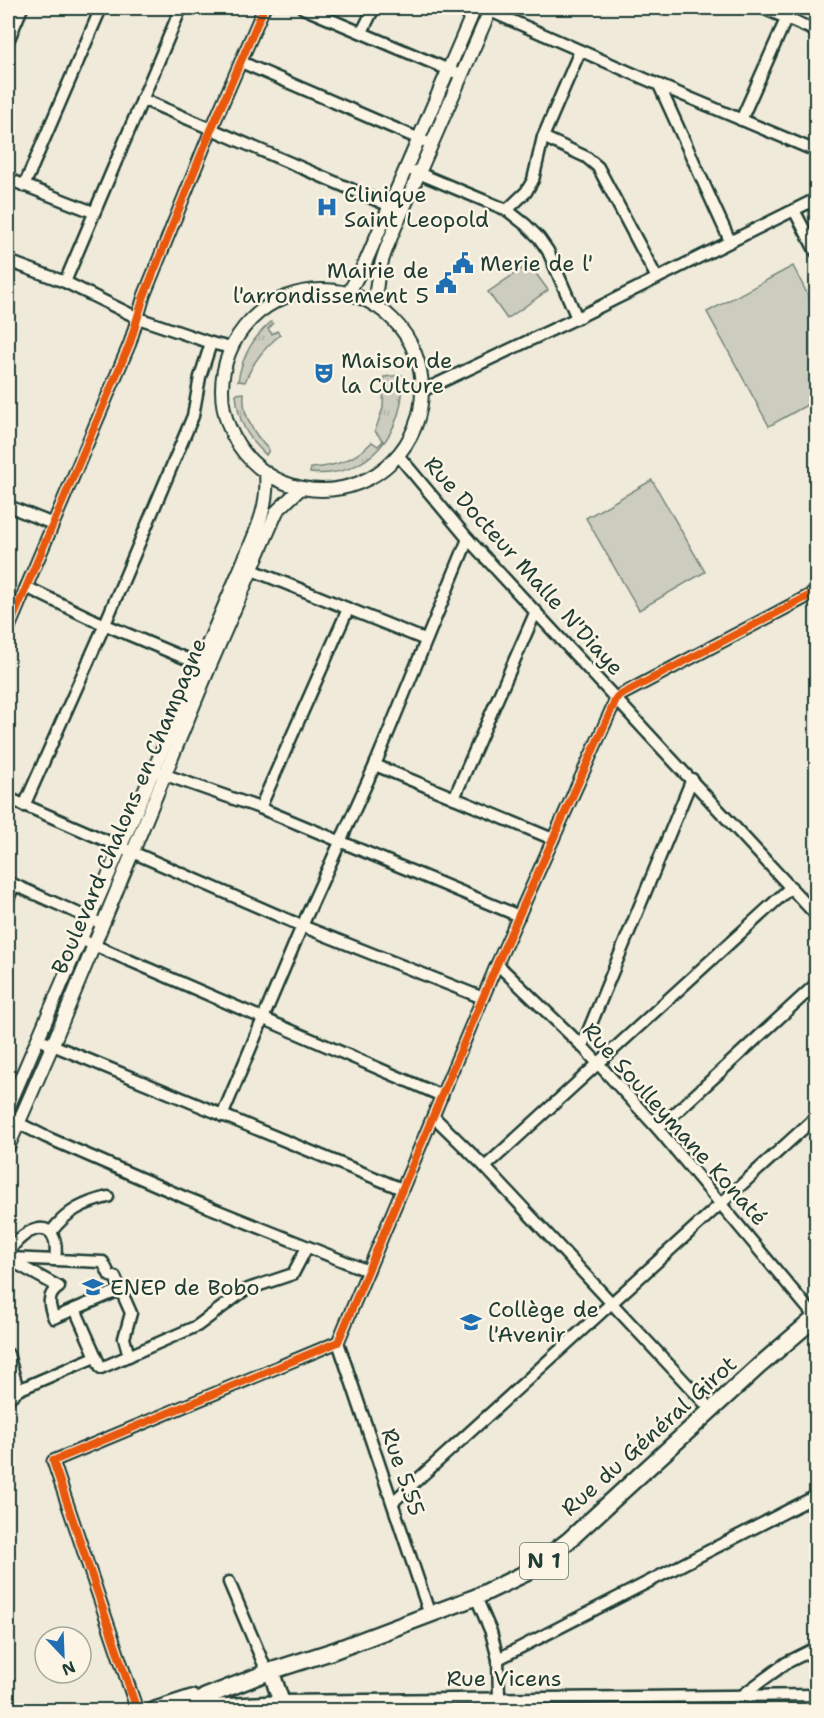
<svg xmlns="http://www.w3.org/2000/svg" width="824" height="1718" viewBox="0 0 824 1718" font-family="'Shantell Sans',sans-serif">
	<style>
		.grass { fill: url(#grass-tufts); stroke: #76857a; stroke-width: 1.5 }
		.garden { fill: #cccdbf; stroke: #76857a; stroke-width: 1.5 }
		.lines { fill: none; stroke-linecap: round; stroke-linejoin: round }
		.minor-casing { stroke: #1f3d34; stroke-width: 15 }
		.major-casing { stroke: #1f3d34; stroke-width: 16 }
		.highway-casing { stroke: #1f3d34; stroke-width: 20 }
		.minor { stroke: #fcf5e5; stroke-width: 10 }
		.major { stroke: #fcf5e5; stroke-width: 12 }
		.highway { stroke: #fcf5e5; stroke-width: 15 }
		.cycleway-casing { stroke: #fcf5e5; stroke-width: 11 }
		.cycleway { stroke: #e8590c; stroke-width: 8 }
		.labels { text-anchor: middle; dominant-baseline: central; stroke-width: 5; stroke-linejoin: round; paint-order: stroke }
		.shield { fill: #fcf5e5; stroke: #617469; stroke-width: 1.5 }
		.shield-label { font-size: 21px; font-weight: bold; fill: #1f3d34 }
		.poi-label { font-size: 22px; fill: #1f3d34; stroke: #fcf5e5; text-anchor: start }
		.street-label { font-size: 22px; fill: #1f3d34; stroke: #fcf5e5 }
	</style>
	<defs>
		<pattern id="grass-tufts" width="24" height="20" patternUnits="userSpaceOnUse" patternTransform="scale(1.5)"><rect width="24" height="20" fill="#cccdbf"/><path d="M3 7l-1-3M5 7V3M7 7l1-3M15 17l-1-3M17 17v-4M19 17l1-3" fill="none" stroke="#afb1a5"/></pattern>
	</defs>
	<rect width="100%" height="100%" fill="#efeada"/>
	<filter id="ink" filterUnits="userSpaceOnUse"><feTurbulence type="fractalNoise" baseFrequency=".0167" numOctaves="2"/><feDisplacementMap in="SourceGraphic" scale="12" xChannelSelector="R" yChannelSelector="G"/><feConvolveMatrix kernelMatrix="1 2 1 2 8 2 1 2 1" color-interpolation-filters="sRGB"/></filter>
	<g filter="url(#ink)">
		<g class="grass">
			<path d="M 271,322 L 273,324 L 268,329 L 272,334 L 277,331 L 280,335 C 263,349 253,362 245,382 L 238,381 C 242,357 252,338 271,322 Z"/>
			<path d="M 402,375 C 407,431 369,479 310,473 L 311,468 C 335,467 355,460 372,442 L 378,446 L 383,441 L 375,431 L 383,408 L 384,377 Z"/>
			<path d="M 244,393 C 242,416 254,434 269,450 L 266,455 C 246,436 238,421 236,394 Z"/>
		</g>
		<g class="garden">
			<path d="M 529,264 L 548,290 L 507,319 L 488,292 Z"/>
			<path d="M 793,266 L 816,311 L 816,400 L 769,426 L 707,312 Z"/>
			<path d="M 652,480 L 705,572 L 639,610 L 586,518 Z"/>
		</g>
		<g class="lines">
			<defs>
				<g id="minor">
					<path d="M 303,8 L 461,75"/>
					<path d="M 483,8 L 659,85 L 816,151"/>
					<path d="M 763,8 L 816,31"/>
					<path d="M 362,32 L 374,8"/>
					<path d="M 8,41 L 22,8"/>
					<path d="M 241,62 L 431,144"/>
					<path d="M 659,85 L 730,241"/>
					<path d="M 142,99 L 397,209"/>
					<path d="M 741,120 L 791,8"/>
					<path d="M 543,137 L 586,157 L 598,167 L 657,278"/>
					<path d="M 411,170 L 507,210 L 526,225 L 539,238 L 548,251 L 577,318"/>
					<path d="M 8,179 L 93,212"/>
					<path d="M 24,186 L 101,8"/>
					<path d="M 507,210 L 526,192 L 533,180 L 543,137 L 580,51"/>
					<path d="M 794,210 L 816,252"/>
					<path d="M 8,261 L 65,282 L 138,318 L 211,343 L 231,348"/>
					<path d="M 65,282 L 181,8"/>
					<path d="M 422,391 L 577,318 L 816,199"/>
					<path d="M 398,455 L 468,539 L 816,915"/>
					<path d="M 8,506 L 53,524"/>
					<path d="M 245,567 L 426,640"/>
					<path d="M 26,587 L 94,620 L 206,667"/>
					<path d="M 8,630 L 130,343 L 144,296 L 211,130 L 264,8"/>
					<path d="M 375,765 L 553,839"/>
					<path d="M 157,772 L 260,808 L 519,916"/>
					<path d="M 8,798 L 302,926 L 483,998"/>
					<path d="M 454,798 L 536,611"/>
					<path d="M 24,806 L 105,624 L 193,416 L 200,377 L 211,343"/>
					<path d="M 260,808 L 348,609"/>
					<path d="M 8,882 L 102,924"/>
					<path d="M 8,899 L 14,885"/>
					<path d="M 80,939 L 442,1096"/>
					<path d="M 497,964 L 582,1046 L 658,1129 L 816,1318"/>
					<path d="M 38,1039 L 402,1189"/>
					<path d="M 582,1046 L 692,779"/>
					<path d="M 222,1116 L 302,926 L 375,765 L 468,539"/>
					<path d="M 433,1116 L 485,1167 L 712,1411"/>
					<path d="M 8,1118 L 46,1137 L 186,1198 L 368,1271"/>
					<path d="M 658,1129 L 816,984"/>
					<path d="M 485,1167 L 791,887"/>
					<path d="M 51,1232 C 67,1211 83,1203 108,1197"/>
					<path d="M 8,1254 C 22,1226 62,1213 55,1260"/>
					<path d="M 8,1258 L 103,1262 L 110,1276 L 115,1277 L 131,1313 L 124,1338 L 129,1356"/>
					<path d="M 8,1259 L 59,1287 C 46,1295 49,1306 54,1318 L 122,1289"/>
					<path d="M 75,1309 L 101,1368 L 197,1326 L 245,1290 L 293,1274 L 307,1247"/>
					<path d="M 338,1342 L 430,1615"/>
					<path d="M 8,1354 L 18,1390"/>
					<path d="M 8,1399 L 18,1390 L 95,1357"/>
					<path d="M 393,1502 L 816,1117"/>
					<path d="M 229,1582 L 267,1672"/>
					<path d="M 476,1597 L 491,1632 L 498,1659 L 499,1697"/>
					<path d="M 498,1659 L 816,1496"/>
					<path d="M 744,1694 L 786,1663 L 816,1648"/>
					<path d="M 193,1706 L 281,1701 L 816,1695"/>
					<path d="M 137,1710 L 53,1461 L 338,1342 L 497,964 L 617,697 L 816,592"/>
				</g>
				<g id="major">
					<circle cx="322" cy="390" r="100"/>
					<path d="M 348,294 L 366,261 L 475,8"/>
					<path d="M 376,306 C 373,265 397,226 412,189 C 438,128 465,68 491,8"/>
					<path d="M 8,1108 L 242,565 C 255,533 269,509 266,473"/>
					<path d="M 8,1147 L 53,1044 L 209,668 L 277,511 L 301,488"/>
				</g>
				<g id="highway">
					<path d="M 271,1671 L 281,1701"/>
					<path d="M 155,1710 L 192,1698"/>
					<path d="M 182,1710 L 192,1707 L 205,1697 L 271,1671 L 333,1651 L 476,1597 L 526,1573 L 568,1541 L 759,1366 L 816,1317"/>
				</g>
			</defs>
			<use href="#minor" class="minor-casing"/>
			<use href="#major" class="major-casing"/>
			<use href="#highway" class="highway-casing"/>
			<use href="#minor" class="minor"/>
			<use href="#major" class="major"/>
			<use href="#highway" class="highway"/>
			<defs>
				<g id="cycleway">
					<path d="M 8,630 L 130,343 L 144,296 L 211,130 L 264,8"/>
					<path d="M 137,1710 L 53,1461 L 338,1342 L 497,964 L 617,697 L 816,592"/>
				</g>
			</defs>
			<use href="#cycleway" class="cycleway-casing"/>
			<use href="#cycleway" class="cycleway"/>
		</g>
	</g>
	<defs>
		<symbol id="hospital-bare" viewBox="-9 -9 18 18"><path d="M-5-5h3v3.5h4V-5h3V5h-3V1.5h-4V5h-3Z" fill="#1f6fb2" stroke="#fcf5e5" stroke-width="2.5" paint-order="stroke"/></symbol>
		<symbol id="civic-bare" viewBox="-9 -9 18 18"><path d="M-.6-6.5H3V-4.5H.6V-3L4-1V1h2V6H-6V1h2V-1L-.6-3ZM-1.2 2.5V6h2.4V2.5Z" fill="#1f6fb2" stroke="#fcf5e5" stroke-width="2.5" paint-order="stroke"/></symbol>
		<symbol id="theatre-bare" viewBox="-9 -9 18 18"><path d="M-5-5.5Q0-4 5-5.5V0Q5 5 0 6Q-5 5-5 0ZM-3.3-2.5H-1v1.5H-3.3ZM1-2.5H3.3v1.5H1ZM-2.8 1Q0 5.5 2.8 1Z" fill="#1f6fb2" stroke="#fcf5e5" stroke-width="2.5" paint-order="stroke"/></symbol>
		<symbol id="university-bare" viewBox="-9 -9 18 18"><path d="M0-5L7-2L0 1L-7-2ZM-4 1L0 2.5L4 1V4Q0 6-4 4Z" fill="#1f6fb2" stroke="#fcf5e5" stroke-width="2.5" paint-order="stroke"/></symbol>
	</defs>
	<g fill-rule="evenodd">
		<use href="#hospital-bare" x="312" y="192" width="30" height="30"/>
		<use href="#civic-bare" x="448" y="248" width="30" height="30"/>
		<use href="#civic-bare" x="431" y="268" width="30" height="30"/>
		<use href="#theatre-bare" x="309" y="358" width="30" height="30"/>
		<use href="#university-bare" x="78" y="1272" width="30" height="30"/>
		<use href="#university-bare" x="456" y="1307" width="30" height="30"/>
	</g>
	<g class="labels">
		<rect class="shield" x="520" y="1543" width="48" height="36" rx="4.5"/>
		<g class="shield-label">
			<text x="544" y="1561">N 1</text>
		</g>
		<g class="poi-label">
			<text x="344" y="194">Clinique<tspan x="344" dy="25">Saint Leopold</tspan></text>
			<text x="480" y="263">Merie de l'</text>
			<text x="429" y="270" text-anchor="end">Mairie de<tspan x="429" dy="25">l'arrondissement 5</tspan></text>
			<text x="341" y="360">Maison de<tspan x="341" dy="25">la Culture</tspan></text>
			<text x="110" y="1287">ENEP de Bobo</text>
			<text x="488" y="1309">Collège de<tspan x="488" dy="25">l'Avenir</tspan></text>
		</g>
		<g class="street-label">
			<text transform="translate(524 566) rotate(48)">Rue Docteur Malle N'Diaye</text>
			<text transform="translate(129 806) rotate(-67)">Boulevard Chalons en Champagne</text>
			<text transform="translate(675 1124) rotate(48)">Rue Soulleymane Konaté</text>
			<text transform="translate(649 1436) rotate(-42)">Rue du Général Girot</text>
			<text transform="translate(403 1472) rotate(71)">Rue 5.55</text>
			<text x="504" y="1678">Rue Vicens</text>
		</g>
	</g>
	<rect width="824" height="1718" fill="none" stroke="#fcf5e5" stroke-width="30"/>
	<rect x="15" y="15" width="794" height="1688" fill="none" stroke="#1f3d34" stroke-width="2" filter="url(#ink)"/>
	<g transform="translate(63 1655) rotate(157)"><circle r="28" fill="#fcf5e5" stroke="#a4ab9e" stroke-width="1.5"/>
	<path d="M0-4.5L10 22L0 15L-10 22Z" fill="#1f6fb2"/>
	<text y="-9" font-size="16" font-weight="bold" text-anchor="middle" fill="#1f3d34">N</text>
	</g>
</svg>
